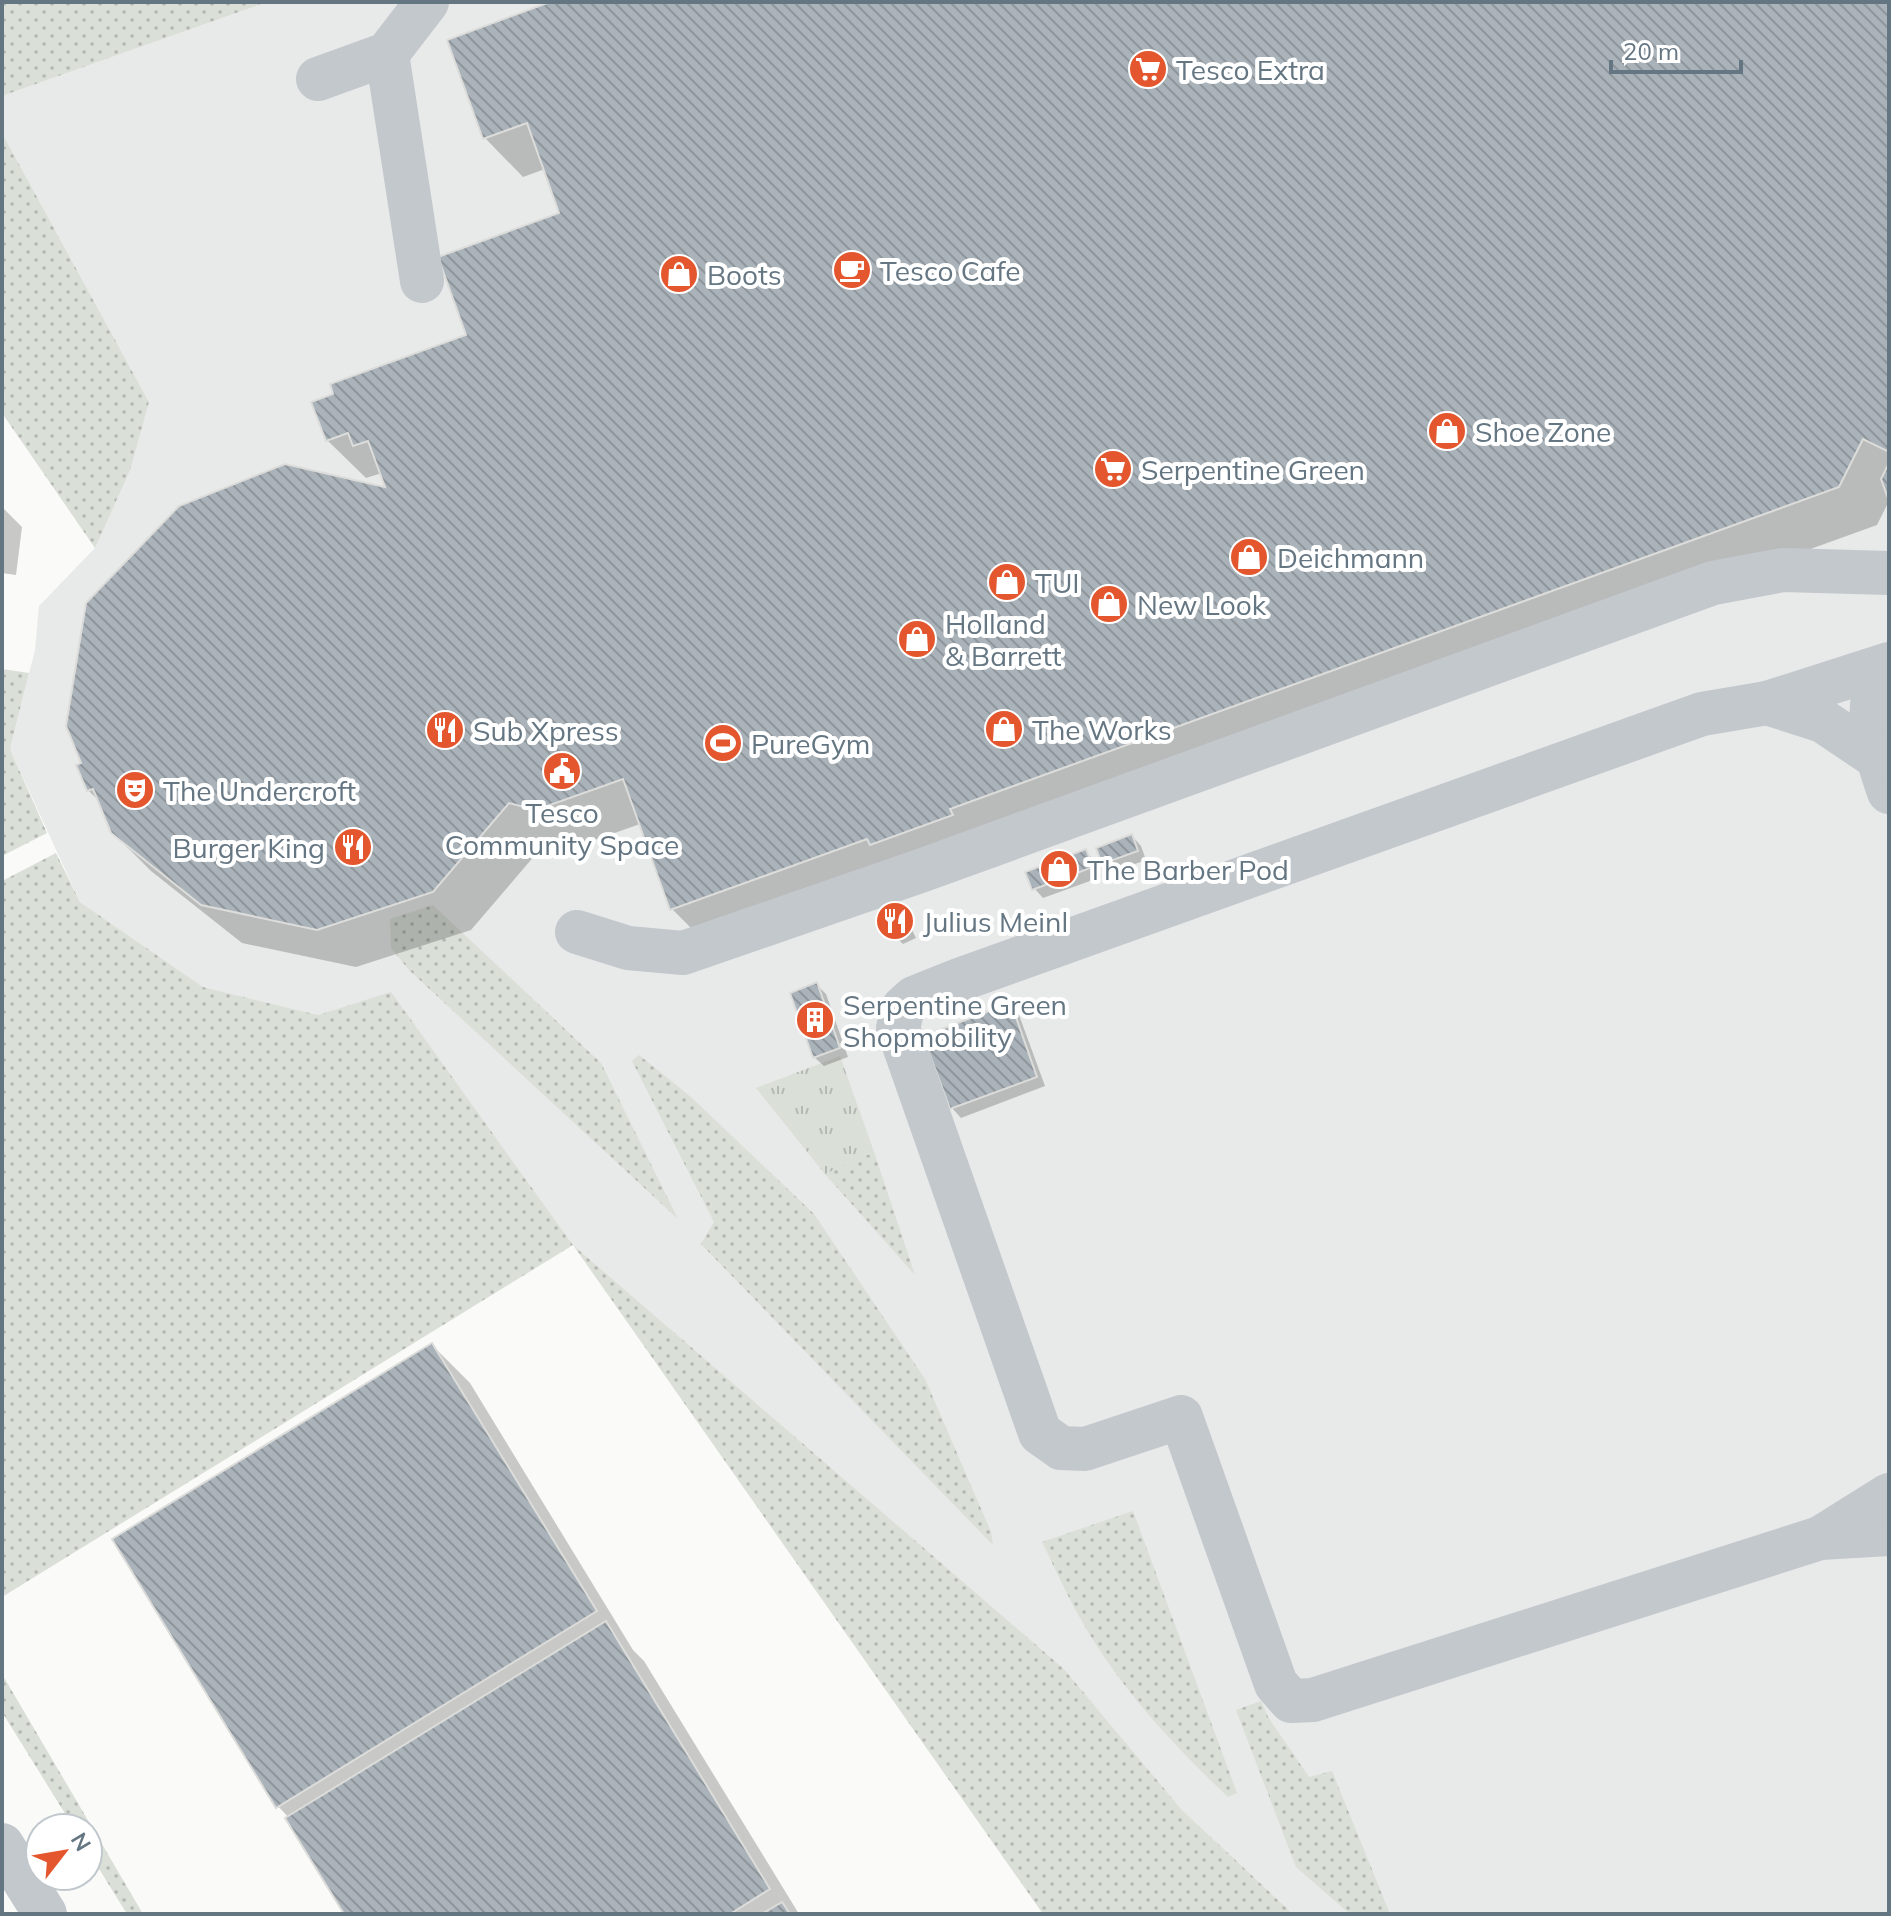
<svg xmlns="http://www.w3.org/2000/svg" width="1891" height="1916" viewBox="0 0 1891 1916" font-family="Mulish,sans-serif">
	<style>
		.built { fill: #e8e9e9 }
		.grass { fill: url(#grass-dots) }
		.park { fill: url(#park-tufts) }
		.shadow { fill: #0003 }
		.building { fill: url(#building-back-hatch); stroke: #dcdcda; stroke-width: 2 }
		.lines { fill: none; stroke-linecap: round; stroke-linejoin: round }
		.minor { stroke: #c3c8cc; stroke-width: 44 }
		.labels { text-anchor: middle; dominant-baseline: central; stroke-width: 8; stroke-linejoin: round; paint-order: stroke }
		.poi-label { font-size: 28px; fill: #657683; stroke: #fff; text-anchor: start }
	</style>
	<defs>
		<pattern id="grass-dots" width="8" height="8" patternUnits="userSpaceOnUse" patternTransform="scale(2)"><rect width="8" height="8" fill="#dadfd7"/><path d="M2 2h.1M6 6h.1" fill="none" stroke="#b4b9b4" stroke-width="1.8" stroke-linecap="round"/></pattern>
		<pattern id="park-tufts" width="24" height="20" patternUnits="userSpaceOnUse" patternTransform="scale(2)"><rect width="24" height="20" fill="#dadfd7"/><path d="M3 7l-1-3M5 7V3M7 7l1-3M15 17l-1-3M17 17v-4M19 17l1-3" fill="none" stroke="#b4b9b4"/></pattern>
		<pattern id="building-back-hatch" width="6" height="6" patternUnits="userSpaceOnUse" patternTransform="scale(2)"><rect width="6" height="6" fill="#aab3b9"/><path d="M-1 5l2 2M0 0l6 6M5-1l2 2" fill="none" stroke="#8e969c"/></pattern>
	</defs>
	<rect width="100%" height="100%" fill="#fafaf8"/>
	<path class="built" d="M 267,2 L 1889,2 L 1889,1914 L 1293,1914 L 1182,1810 L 1064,1669 L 573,1245 L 391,993 L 318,1015 L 203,987 L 80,902 L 10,749 L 35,650 L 39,606 L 95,548 L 149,402 L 2,133 L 2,96 Z"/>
	<g class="grass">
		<path d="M 2,2 L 267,2 L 2,96 Z"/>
		<path d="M 2,133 L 149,402 L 130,470 L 95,548 L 2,413 Z"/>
		<path d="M 2,669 L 29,673 L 10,749 L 47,833 L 2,856 Z"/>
		<path d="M 56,853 L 80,902 L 203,987 L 318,1015 L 391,992 L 573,1245 L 1064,1669 L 1182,1810 L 1293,1914 L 1043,1914 L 573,1245 L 2,1597 L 2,881 Z"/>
		<path d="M 433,905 L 601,1063 L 678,1219 L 409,970 L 391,948 L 390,919 Z"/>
		<path d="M 639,1055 L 691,1097 L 814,1214 L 925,1379 L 991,1532 L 993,1545 L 701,1244 L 714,1222 L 632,1061 Z"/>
		<path d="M 874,1152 L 915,1275 L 825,1174 Z"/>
		<path d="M 1133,1511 L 1237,1793 L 1228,1797 C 1170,1742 1113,1680 1075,1609 C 1063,1587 1053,1564 1042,1542 Z"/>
		<path d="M 2,1674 L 143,1914 L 127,1914 L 88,1851 L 88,1828 L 74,1828 L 2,1712 Z"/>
		<path d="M 1261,1701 L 1268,1717 L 1309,1777 L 1332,1771 L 1390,1914 L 1350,1914 L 1296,1867 L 1236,1710 Z"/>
	</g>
	<path class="park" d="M 840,1056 L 874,1152 L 825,1174 L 756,1088 Z"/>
	<g class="shadow">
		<path d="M 556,2 L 1889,2 L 1889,501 L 1877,525 L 710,947 L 672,909 L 640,824 L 575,847 L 548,840 L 471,930 L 356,967 L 242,943 L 151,871 L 112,832 L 100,802 L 88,790 L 388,490 L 382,473 L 366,478 L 327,440 L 468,336 L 562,214 L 545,169 L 523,177 L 485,138 Z"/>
		<path d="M 2,507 L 22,527 L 16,575 L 2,573 Z"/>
		<path d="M 1132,836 L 1141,846 L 1146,860 L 1113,872 L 1104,863 Z"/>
		<path d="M 1086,852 L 1095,861 L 1101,877 L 1043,898 L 1034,888 Z"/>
		<path d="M 897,909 L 906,918 L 916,938 L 903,944 L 894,935 Z"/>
		<path d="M 817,985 L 826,994 L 848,1057 L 824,1066 L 814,1057 Z"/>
		<path d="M 1010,1005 L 1019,1015 L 1045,1086 L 961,1118 L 952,1108 L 925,1037 Z"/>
		<path d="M 432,1345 L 470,1383 L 633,1650 L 644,1661 L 799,1914 L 346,1914 L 289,1818 L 278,1806 Z"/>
	</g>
	<g class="building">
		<path d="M 550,2 L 1889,2 L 1889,452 L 1863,439 L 1839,487 L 950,809 L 953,815 L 870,845 L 867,839 L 670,910 L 623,779 L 536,810 L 509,803 L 433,892 L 317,930 L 201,905 L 111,833 L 93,789 L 87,791 L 76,765 L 81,763 L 66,726 L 86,603 L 179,506 L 285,464 L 385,487 L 368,441 L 353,446 L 348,433 L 326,441 L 311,402 L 333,394 L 330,384 L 466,335 L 438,257 L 559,213 L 527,123 L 483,139 L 447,40 Z"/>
		<path d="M 1889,463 L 1889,501 L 1881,479 Z"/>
		<path d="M 1132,834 L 1138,851 L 1102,864 L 1096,848 Z"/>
		<path d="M 1086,849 L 1093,867 L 1032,890 L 1025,872 Z"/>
		<path d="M 897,907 L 908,929 L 892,936 L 882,914 Z"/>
		<path d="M 817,982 L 840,1048 L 813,1058 L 790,993 Z"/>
		<path d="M 1011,1003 L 1037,1077 L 950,1109 L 923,1036 Z"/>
		<path d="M 432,1343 L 597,1611 L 276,1808 L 112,1539 Z"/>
		<path d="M 606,1621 L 770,1889 L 730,1914 L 344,1914 L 285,1818 Z"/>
		<path d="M 782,1902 L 790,1914 L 762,1914 Z"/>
	</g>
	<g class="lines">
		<g class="minor">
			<path d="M 387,54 L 422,281"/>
			<path d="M 318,79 L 387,54 L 427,2"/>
			<path d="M 1889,664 L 1767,703 L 1702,714 L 959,980 L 914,998 L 903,1008 L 898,1028 L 1040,1433 L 1061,1448 L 1085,1449 L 1181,1417 L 1276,1684 L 1291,1701 L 1313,1700 L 1820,1538 L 1889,1534"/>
			<path d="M 1889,668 C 1885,674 1877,682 1875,690 C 1865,720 1879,764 1889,792"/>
			<path d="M 1767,703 L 1823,721 L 1878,758"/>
			<path d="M 577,932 L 628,948 L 683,953 L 923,870 L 1713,583 L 1783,570 L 1889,573"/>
			<path d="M 1822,1537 L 1889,1495"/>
			<path d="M 2,1845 L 45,1914"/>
		</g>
	</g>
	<defs>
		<symbol id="supermarket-disc" viewBox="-11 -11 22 22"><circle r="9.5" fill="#e4572e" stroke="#fff"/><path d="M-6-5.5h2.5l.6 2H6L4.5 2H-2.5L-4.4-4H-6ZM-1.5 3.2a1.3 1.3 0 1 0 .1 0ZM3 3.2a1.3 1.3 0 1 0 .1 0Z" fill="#fff"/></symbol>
		<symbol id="cafe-disc" viewBox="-11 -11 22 22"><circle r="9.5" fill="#e4572e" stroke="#fff"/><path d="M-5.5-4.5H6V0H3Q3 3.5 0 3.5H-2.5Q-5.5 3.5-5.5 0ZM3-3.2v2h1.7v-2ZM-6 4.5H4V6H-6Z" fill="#fff"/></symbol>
		<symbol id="shop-disc" viewBox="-11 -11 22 22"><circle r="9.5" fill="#e4572e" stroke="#fff"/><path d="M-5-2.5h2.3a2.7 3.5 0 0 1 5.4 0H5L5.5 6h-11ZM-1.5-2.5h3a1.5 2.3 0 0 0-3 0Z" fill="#fff"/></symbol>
		<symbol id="restaurant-disc" viewBox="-11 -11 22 22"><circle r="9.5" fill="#e4572e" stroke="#fff"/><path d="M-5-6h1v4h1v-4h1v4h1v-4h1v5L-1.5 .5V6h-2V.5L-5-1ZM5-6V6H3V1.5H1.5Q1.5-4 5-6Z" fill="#fff"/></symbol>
		<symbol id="stadium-disc" viewBox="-11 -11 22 22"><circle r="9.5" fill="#e4572e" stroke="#fff"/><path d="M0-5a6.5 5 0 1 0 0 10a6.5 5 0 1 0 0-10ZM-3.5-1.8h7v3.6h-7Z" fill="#fff"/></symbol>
		<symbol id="civic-disc" viewBox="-11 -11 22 22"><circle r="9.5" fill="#e4572e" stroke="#fff"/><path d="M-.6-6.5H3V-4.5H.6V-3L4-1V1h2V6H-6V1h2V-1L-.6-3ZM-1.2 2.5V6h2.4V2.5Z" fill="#fff"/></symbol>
		<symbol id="theatre-disc" viewBox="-11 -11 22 22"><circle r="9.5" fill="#e4572e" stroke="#fff"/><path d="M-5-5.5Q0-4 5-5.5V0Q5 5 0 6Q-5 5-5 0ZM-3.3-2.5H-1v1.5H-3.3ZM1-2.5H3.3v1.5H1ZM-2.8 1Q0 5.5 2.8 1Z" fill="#fff"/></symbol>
		<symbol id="building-disc" viewBox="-11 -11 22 22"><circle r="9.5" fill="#e4572e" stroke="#fff"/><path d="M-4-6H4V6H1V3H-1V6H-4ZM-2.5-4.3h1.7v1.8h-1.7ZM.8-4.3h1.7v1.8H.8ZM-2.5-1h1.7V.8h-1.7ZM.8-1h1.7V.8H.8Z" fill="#fff"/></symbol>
	</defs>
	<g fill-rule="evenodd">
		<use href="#supermarket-disc" x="1126" y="47" width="44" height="44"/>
		<use href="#cafe-disc" x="830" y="248" width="44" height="44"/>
		<use href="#shop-disc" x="657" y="252" width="44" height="44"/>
		<use href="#shop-disc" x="1425" y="409" width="44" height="44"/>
		<use href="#supermarket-disc" x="1091" y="447" width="44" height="44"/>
		<use href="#shop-disc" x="1227" y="535" width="44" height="44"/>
		<use href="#shop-disc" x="985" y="560" width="44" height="44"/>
		<use href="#shop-disc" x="1087" y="582" width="44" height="44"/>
		<use href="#shop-disc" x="895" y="617" width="44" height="44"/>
		<use href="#shop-disc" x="982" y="707" width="44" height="44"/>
		<use href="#restaurant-disc" x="423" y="708" width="44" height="44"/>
		<use href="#stadium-disc" x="701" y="721" width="44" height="44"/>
		<use href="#civic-disc" x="540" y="749" width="44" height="44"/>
		<use href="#theatre-disc" x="113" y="768" width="44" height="44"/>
		<use href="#restaurant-disc" x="331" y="825" width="44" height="44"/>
		<use href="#shop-disc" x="1037" y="847" width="44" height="44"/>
		<use href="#restaurant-disc" x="873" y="899" width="44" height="44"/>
		<use href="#building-disc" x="793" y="998" width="44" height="44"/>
	</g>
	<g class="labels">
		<g class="poi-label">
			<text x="1176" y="69">Tesco Extra</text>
			<text x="880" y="270">Tesco Cafe</text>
			<text x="707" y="274">Boots</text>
			<text x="1475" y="431">Shoe Zone</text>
			<text x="1141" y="469">Serpentine Green</text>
			<text x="1277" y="557">Deichmann</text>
			<text x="1035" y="582">TUI</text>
			<text x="1137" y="604">New Look</text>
			<text x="945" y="623">Holland<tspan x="945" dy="32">&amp; Barrett</tspan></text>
			<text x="1032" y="729">The Works</text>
			<text x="473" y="730">Sub Xpress</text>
			<text x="751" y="743">PureGym</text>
			<text x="163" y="790">The Undercroft</text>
			<text x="562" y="812" text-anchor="middle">Tesco<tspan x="562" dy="32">Community Space</tspan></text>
			<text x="325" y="847" text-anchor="end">Burger King</text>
			<text x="1087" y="869">The Barber Pod</text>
			<text x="923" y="921">Julius Meinl</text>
			<text x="843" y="1004">Serpentine Green<tspan x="843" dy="32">Shopmobility</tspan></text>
		</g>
	</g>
	<rect width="1891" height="1916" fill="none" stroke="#657683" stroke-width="8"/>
	<g transform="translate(64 1852) rotate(59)"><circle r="38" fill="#ffffff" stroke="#c1c8cd" stroke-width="2"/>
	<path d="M0-6L14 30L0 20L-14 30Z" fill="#e4572e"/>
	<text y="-12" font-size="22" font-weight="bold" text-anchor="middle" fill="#657683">N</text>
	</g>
	<path d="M1611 60v12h130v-12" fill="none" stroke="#657683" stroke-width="4"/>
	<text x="1623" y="60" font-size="24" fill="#657683" stroke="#ffffff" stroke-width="6" paint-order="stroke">20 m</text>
</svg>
